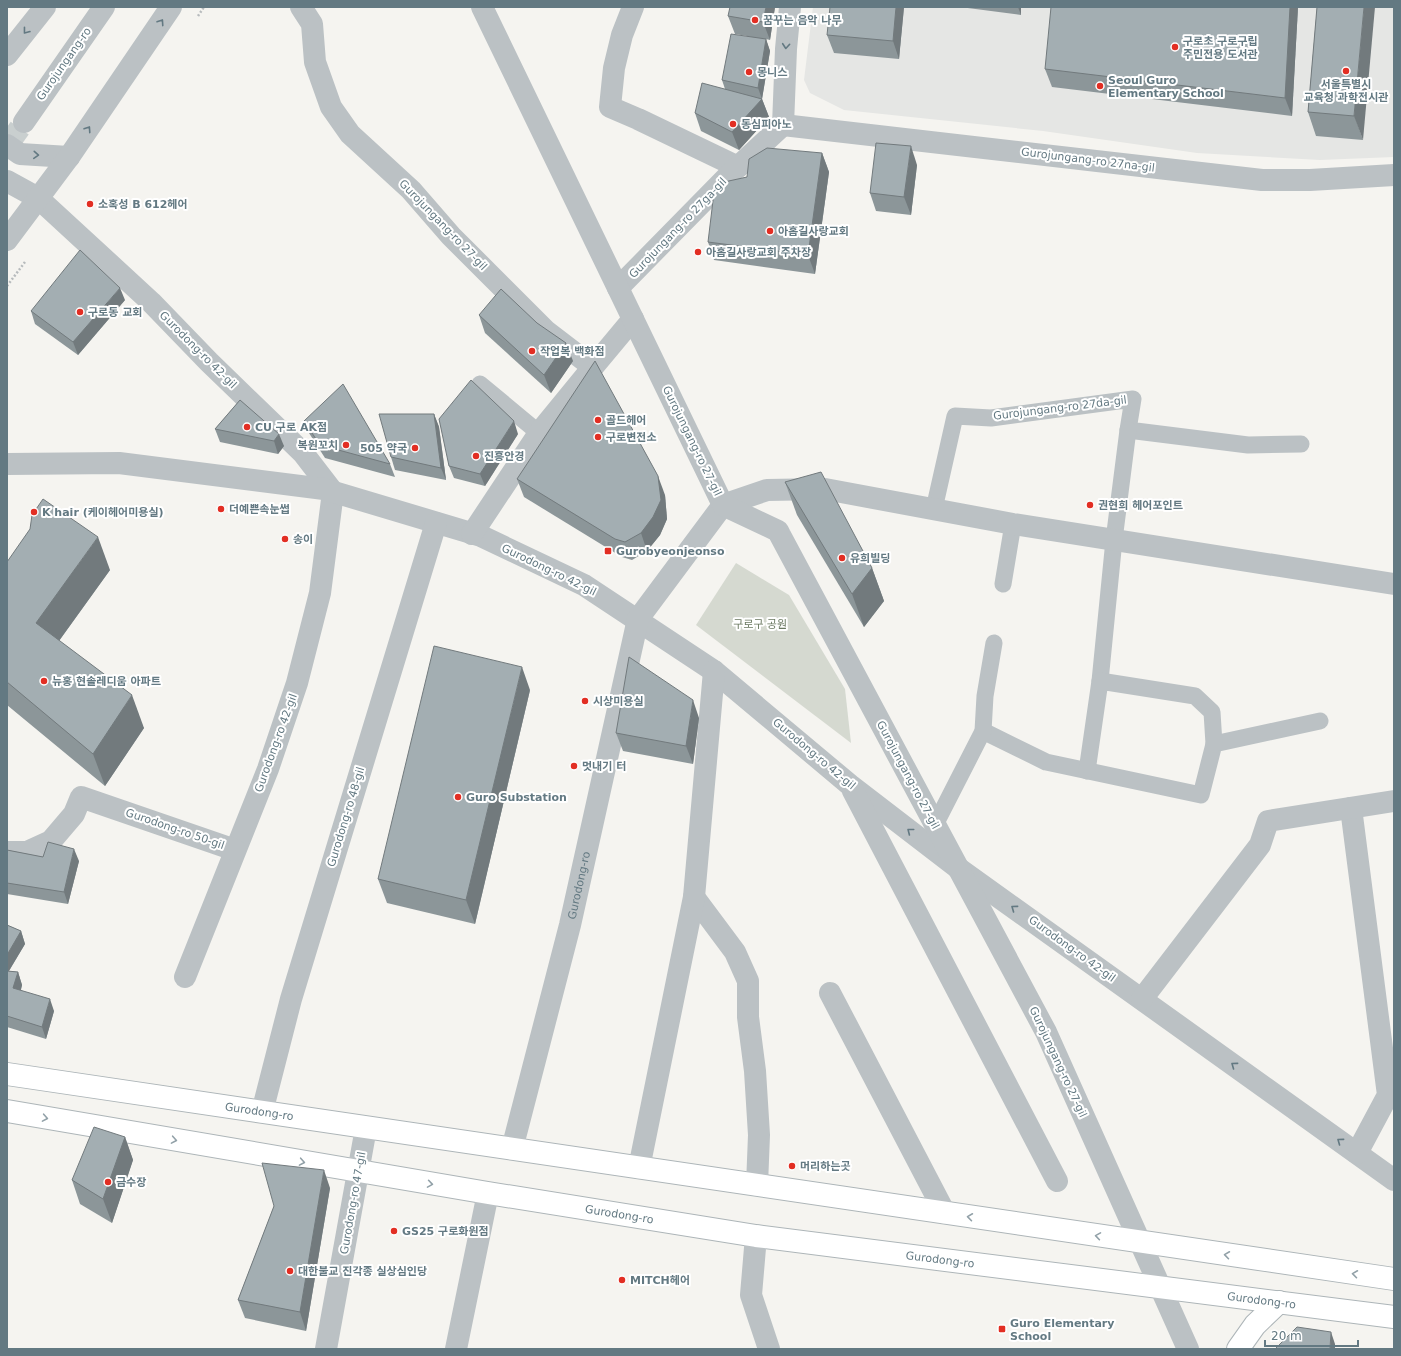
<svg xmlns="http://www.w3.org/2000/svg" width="1401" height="1356" viewBox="0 0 1401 1356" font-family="'DejaVu Sans','Noto Sans KR',sans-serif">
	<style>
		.built { fill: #e5e6e4 }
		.green { fill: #d5d9d0 }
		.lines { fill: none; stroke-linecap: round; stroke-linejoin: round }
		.tertiary-tunnel { stroke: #c9cfcf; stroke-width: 22; stroke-dasharray: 22 11; stroke-linecap: butt }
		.secondary-casing { stroke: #adb5b8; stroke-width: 24 }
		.path { stroke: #b7bbbd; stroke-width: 2.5; stroke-dasharray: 2 2; stroke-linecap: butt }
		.service { stroke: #bbc1c4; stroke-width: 17 }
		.minor { stroke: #bbc1c4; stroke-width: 22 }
		.tertiary { stroke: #bbc1c4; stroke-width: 22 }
		.secondary { stroke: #fff; stroke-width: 22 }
		.wall { fill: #8c9699 }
		.shaded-wall { fill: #727a7d }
		.building { fill: #a3aeb2; stroke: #727a7d }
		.oneway { stroke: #637982 }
		.oneway2 { stroke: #92a1a8 }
		.poi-dot { fill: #e22e23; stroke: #fff; stroke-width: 1.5 }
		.labels { text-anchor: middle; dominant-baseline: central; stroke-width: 4; stroke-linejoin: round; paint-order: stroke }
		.poi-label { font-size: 11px; font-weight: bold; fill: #637982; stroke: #fff; text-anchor: start }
		.street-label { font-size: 11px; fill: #637982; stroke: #fff }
		.park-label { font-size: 11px; fill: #6b7962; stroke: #fff }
	</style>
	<rect width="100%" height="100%" fill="#f5f4f0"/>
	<path class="built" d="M 813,7 L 1394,7 L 1394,157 L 1320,160 L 1197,153 L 1043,131 L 844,110 L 810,93 L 804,80 Z"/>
	<path class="green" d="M 736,563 L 789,595 L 845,689 L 851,743 L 696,625 Z"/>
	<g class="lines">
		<path class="tertiary-tunnel" d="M 7,146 L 24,122"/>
		<defs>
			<g id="secondary">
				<path id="s2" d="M 7,1074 L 1394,1279"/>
				<path id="s3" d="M 7,1111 L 488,1193 L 756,1236 L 1394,1317"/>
				<path d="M 1238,1349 L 1255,1325 L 1279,1302"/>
			</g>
		</defs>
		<use href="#secondary" class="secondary-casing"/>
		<g class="path">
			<path d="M 198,16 L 204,7"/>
			<path d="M 7,286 L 25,262"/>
		</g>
		<g class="service">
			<path d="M 480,384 L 539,433"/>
			<path d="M 934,509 L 955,416 L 991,418 L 1133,399 L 1128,430 L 1248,445 L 1301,444"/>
			<path d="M 1003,584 L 1013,524"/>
			<path d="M 1100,681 L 1114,540 L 1128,430"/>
			<path d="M 983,731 L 1046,762 L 1201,795 L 1214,744 L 1320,721"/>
			<path d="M 1087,771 L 1100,681 L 1195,696 L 1212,712 L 1214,744"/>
			<path d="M 935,825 L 983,731 L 985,696 L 994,643"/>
		</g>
		<g class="minor">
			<path d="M 301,7 L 312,24 L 315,62 L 331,107 L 350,134 L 411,190 L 451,236 L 546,331 L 593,367 L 633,319"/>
			<path d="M 633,7 L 622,35 L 614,68 L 610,107 L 638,119 L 738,167"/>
			<path d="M 783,125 L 1262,180 L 1310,180 L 1394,175"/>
			<path d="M 7,181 L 38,198 L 151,302 L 209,362 L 303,453 L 333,492 L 320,593 L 297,683 L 268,769 L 185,977"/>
			<path d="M 618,288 L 729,175 L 783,125 L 786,49 L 790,7"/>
			<path d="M 7,464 L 119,463 L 324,489 L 481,536 L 584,585 L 714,671 L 850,785 L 958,868 L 1394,1180"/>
			<path d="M 472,534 L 539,433 L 593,367"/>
			<path d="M 853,791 L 1057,1181"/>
			<path d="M 1351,808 L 1388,1095 L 1357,1153"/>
			<path d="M 7,852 L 27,852 L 51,841 L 74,814 L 81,797 L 235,850"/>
			<path d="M 694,897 L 735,952 L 748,981 L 748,1017 L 755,1071 L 759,1135 L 757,1185"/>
			<path d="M 830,993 L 945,1213"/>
			<path d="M 1142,999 L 1260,845 L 1268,821 L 1394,801"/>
			<path d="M 262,1112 L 291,999 L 436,523"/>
			<path id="s1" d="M 512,1149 L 570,925 L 638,619 L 723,505 L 767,490 L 825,489 L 1013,524 L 1394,584"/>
			<path d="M 639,1168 L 694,897 L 714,671"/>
			<path d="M 756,1236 L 751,1295 L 769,1349"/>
			<path d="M 456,1349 L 488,1193"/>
		</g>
		<g class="tertiary">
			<path d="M 482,7 L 723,505 L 778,531 L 780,535 L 1046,1032 L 1188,1349"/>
			<path d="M 7,55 L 45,7"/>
			<path d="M 24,122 L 104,7"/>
			<path d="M 7,145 L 20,154 L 69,157"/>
			<path d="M 7,240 L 69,157 L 171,7"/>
			<path d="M 326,1349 L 366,1128"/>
		</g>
		<use href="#secondary" class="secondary"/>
	</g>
	<g class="wall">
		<path d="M 775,7 L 770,40 L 766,39 L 770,51 L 762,99 L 769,117 L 739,150 L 701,131 L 695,113 L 725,89 L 722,80 L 747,36 L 735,34 L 728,16 Z"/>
		<path d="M 904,7 L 899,59 L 834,53 L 827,35 Z"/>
		<path d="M 960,7 L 1021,7 L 1021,15 Z"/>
		<path d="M 1298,7 L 1292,116 L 1052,87 L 1045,69 Z"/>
		<path d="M 1317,7 L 1363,140 L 1316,136 L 1308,112 Z"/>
		<path d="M 822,153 L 829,172 L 815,274 L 714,260 L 708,242 L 747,177 Z"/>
		<path d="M 917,165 L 911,215 L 876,211 L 870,193 Z"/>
		<path d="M 125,300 L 78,355 L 35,324 L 31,311 Z"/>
		<path d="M 479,315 L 573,361 L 551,393 L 485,333 Z"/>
		<path d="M 240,400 L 284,446 L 278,454 L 220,442 L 215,429 Z"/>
		<path d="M 434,414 L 439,427 L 446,480 L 395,470 L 391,457 Z"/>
		<path d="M 304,421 L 390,464 L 395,477 L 325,458 L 309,433 Z"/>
		<path d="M 518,434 L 485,486 L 454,478 L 449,466 Z"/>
		<path d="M 517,479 L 665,495 L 667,519 L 660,535 L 647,551 L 632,560 L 622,557 L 524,497 Z"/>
		<path d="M 785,482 L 872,568 L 884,601 L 864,627 L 797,515 Z"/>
		<path d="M 7,562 L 110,570 L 59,641 L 144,728 L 105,786 L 7,705 Z"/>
		<path d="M 530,690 L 475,924 L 387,903 L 378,879 Z"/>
		<path d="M 699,718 L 693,764 L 623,751 L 616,733 Z"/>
		<path d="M 7,850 L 43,857 L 79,861 L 68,904 L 7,894 Z"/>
		<path d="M 7,925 L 21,931 L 25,944 L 9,971 L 18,972 L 22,985 L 21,990 L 54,1011 L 46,1039 L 7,1027 Z"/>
		<path d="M 125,1137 L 133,1160 L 112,1223 L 80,1204 L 72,1180 Z"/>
		<path d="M 330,1188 L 306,1331 L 245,1318 L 238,1300 L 274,1206 Z"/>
	</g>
	<g class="shaded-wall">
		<path d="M 766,7 L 775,7 L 770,40 L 763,22 Z"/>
		<path d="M 896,7 L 904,7 L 899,59 L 893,41 Z"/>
		<path d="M 1018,7 L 1021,7 L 1021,15 Z"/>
		<path d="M 1290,7 L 1298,7 L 1292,116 L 1285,98 Z"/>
		<path d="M 1364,7 L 1375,7 L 1363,140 L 1354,116 Z"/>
		<path d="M 766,39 L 770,51 L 762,99 L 769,117 L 739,150 L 732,132 L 762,99 L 758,88 Z"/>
		<path d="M 911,146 L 917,165 L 911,215 L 904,197 Z"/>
		<path d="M 822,153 L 829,172 L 815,274 L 808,255 Z"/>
		<path d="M 120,288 L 125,300 L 78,355 L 73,342 Z"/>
		<path d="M 566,343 L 573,361 L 551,393 L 544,375 Z"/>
		<path d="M 434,414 L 439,427 L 446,480 L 441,468 Z"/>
		<path d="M 514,421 L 518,434 L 485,486 L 480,474 Z"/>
		<path d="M 279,434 L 284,446 L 278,454 L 274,441 Z"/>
		<path d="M 658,476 L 665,495 L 667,519 L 660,535 L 647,551 L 641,533 Z"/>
		<path d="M 98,537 L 110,570 L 48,656 L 36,623 Z"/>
		<path d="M 872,568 L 884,601 L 864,627 L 852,594 Z"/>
		<path d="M 522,667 L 530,690 L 475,924 L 466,900 Z"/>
		<path d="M 132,695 L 144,728 L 105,786 L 93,754 Z"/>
		<path d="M 693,700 L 699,718 L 693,764 L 686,746 Z"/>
		<path d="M 74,849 L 79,861 L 68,904 L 64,892 Z"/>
		<path d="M 21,931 L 25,944 L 7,974 L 7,955 Z"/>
		<path d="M 18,972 L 22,985 L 18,1000 L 13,988 Z"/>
		<path d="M 50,999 L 54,1011 L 46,1039 L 42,1027 Z"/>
		<path d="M 125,1137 L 133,1160 L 112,1223 L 103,1199 Z"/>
		<path d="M 324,1170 L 330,1188 L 306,1331 L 300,1312 Z"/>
		<path d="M 1331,1332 L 1335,1344 L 1335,1349 L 1330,1349 Z"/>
	</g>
	<g class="building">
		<path d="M 730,7 L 766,7 L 763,22 L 728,16 Z"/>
		<path d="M 830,7 L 896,7 L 893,41 L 827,35 Z"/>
		<path d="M 1051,7 L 1290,7 L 1285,98 L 1045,69 Z"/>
		<path d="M 1317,7 L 1364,7 L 1354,116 L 1308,112 Z"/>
		<path d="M 731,34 L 766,39 L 758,88 L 722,80 Z"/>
		<path d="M 702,83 L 762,99 L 732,132 L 695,113 Z"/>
		<path d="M 876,143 L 911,146 L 904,197 L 870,193 Z"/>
		<path d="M 767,148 L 822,153 L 808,255 L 708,242 L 715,184 L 747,177 L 749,159 Z"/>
		<path d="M 80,250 L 120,288 L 73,342 L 31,311 Z"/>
		<path d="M 501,289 L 537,323 L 566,343 L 544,375 L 479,315 Z"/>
		<path d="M 595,361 L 658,476 L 661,500 L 653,517 L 641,533 L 625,542 L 615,539 L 517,479 Z"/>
		<path d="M 471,380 L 514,421 L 480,474 L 449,466 L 439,419 Z"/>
		<path d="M 343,384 L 390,464 L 320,445 L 304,421 Z"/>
		<path d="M 240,400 L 279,434 L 274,441 L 215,429 Z"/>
		<path d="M 379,414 L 434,414 L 441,468 L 391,457 Z"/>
		<path d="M 821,472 L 872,568 L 852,594 L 785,482 Z"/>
		<path d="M 43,499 L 98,537 L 36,623 L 132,695 L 93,754 L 7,682 L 7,562 L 30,529 L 32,515 Z"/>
		<path d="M 434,646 L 522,667 L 466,900 L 378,879 Z"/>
		<path d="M 629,657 L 693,700 L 686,746 L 616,733 Z"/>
		<path d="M 48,842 L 74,849 L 64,892 L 7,883 L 7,850 L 43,857 Z"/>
		<path d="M 7,925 L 21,931 L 7,955 Z"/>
		<path d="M 7,971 L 18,972 L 13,988 L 50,999 L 42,1027 L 7,1016 Z"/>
		<path d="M 94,1127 L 125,1137 L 103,1199 L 72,1180 Z"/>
		<path d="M 262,1163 L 324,1170 L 300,1312 L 238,1300 L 274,1206 Z"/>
		<path d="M 1297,1327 L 1331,1332 L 1330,1349 L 1275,1349 Z"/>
	</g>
	<defs><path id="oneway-chevron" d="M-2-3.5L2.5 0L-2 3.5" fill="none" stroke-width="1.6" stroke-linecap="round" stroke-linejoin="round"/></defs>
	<g class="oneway">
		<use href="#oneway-chevron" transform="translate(161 22) rotate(-56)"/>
		<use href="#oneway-chevron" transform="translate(26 31) rotate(128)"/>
		<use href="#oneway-chevron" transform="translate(786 46) rotate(95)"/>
		<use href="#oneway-chevron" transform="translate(88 129) rotate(-56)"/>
		<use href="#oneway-chevron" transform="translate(36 155) rotate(4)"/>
		<use href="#oneway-chevron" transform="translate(910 831) rotate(-142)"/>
		<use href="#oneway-chevron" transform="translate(1014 908) rotate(-144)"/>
		<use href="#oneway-chevron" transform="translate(1234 1065) rotate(-144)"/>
		<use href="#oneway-chevron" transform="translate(1340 1141) rotate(-144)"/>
	</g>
	<g class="oneway2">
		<use href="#oneway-chevron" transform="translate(45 1118) rotate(10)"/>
		<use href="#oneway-chevron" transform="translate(174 1140) rotate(10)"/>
		<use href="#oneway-chevron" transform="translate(302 1162) rotate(10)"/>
		<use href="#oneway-chevron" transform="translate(430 1184) rotate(9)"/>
		<use href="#oneway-chevron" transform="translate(970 1217) rotate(-172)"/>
		<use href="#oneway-chevron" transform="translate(1098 1236) rotate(-171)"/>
		<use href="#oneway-chevron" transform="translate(1227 1255) rotate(-172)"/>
		<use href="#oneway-chevron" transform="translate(1355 1274) rotate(-172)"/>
	</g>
	<g class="poi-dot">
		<circle cx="755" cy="20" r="4"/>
		<circle cx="1175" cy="47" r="4"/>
		<circle cx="1346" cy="71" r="4"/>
		<circle cx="749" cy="72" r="4"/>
		<circle cx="1100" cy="86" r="4"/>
		<circle cx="733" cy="124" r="4"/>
		<circle cx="90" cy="204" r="4"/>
		<circle cx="770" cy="231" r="4"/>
		<circle cx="698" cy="252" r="4"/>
		<circle cx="80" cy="312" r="4"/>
		<circle cx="532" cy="351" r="4"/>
		<circle cx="598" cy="420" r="4"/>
		<circle cx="247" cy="427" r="4"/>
		<circle cx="598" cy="437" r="4"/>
		<circle cx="346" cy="445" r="4"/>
		<circle cx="415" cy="448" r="4"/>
		<circle cx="476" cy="456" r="4"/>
		<circle cx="1090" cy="505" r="4"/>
		<circle cx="221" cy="509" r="4"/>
		<circle cx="34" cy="512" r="4"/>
		<circle cx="285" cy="539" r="4"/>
		<rect x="604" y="547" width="8" height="8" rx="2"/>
		<circle cx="842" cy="558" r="4"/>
		<circle cx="44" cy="681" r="4"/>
		<circle cx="585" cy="701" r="4"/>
		<circle cx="574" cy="766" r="4"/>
		<circle cx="458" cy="797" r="4"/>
		<circle cx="792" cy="1166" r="4"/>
		<circle cx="108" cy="1182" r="4"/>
		<circle cx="394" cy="1231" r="4"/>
		<circle cx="290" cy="1271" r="4"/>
		<circle cx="622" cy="1280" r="4"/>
		<rect x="998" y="1325" width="8" height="8" rx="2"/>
	</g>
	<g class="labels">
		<g class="poi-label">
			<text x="763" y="20">꿈꾸는 음악 나무</text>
			<text x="1183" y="41">구로초 구로구립<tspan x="1183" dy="13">주민전용 도서관</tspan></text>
			<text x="757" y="72">몽니스</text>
			<text x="1108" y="80">Seoul Guro<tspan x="1108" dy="13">Elementary School</tspan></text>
			<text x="1346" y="84" text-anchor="middle">서울특별시<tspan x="1346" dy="13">교육청 과학전시관</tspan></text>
			<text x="741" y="124">동심피아노</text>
			<text x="98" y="204">소혹성 B 612헤어</text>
			<text x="778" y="231">아홉길사랑교회</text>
			<text x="706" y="252">아홉길사랑교회 주차장</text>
			<text x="88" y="312">구로동 교회</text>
			<text x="540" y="351">작업복 백화점</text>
			<text x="606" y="420">골드헤어</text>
			<text x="255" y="427">CU 구로 AK점</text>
			<text x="606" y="437">구로변전소</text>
			<text x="338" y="445" text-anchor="end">복원꼬치</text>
			<text x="407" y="448" text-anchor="end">505 약국</text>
			<text x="484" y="456">진흥안경</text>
			<text x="1098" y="505">권현희 헤어포인트</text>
			<text x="229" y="509">더예쁜속눈썹</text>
			<text x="42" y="512">K hair (케이헤어미용실)</text>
			<text x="293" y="539">송이</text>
			<text x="616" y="551">Gurobyeonjeonso</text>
			<text x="850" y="558">유희빌딩</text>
			<text x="52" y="681">뉴홍 현솔레디움 아파트</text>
			<text x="593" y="701">시상미용실</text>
			<text x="582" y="766">멋내기 터</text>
			<text x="466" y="797">Guro Substation</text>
			<text x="800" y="1166">머리하는곳</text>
			<text x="116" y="1182">금수장</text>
			<text x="402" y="1231">GS25 구로화원점</text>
			<text x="298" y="1271">대한불교 진각종 실상심인당</text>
			<text x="630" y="1280">MITCH헤어</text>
			<text x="1010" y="1323">Guro Elementary<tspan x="1010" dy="13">School</tspan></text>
		</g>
		<g class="street-label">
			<text transform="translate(64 64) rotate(-55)">Gurojungang-ro</text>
			<text transform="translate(1088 160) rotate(7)">Gurojungang-ro 27na-gil</text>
			<text transform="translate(443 225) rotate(46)">Gurojungang-ro 27-gil</text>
			<text transform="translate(678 228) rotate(-46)">Gurojungang-ro 27ga-gil</text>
			<text transform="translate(198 350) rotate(45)">Gurodong-ro 42-gil</text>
			<text transform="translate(1060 408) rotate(-7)">Gurojungang-ro 27da-gil</text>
			<text transform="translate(692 441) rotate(64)">Gurojungang-ro 27-gil</text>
			<text transform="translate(549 570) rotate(26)">Gurodong-ro 42-gil</text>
			<text transform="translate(276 743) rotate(-70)">Gurodong-ro 42-gil</text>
			<text transform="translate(814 754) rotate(40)">Gurodong-ro 42-gil</text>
			<text transform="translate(908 775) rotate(62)">Gurojungang-ro 27-gil</text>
			<text transform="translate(346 817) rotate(-73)">Gurodong-ro 48-gil</text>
			<text transform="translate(175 829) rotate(19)">Gurodong-ro 50-gil</text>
			<text stroke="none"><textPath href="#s1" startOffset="272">Gurodong-ro</textPath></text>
			<text transform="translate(1072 949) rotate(36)">Gurodong-ro 42-gil</text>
			<text transform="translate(1058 1062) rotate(65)">Gurojungang-ro 27-gil</text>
			<text stroke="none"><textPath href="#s2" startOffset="255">Gurodong-ro</textPath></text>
			<text transform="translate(353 1203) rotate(-80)">Gurodong-ro 47-gil</text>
			<text stroke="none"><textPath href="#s3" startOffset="621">Gurodong-ro</textPath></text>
			<text stroke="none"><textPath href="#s3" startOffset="945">Gurodong-ro</textPath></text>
			<text stroke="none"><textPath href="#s3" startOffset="1269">Gurodong-ro</textPath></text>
		</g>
		<g class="park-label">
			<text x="760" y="624">구로구 공원</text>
		</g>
	</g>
	<rect width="1401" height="1356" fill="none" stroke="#637982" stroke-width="16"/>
	<path d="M1265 1340v6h93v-6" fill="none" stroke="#637982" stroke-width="2"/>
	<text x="1271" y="1340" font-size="12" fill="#637982" stroke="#ffffff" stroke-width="3" paint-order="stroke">20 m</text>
</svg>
